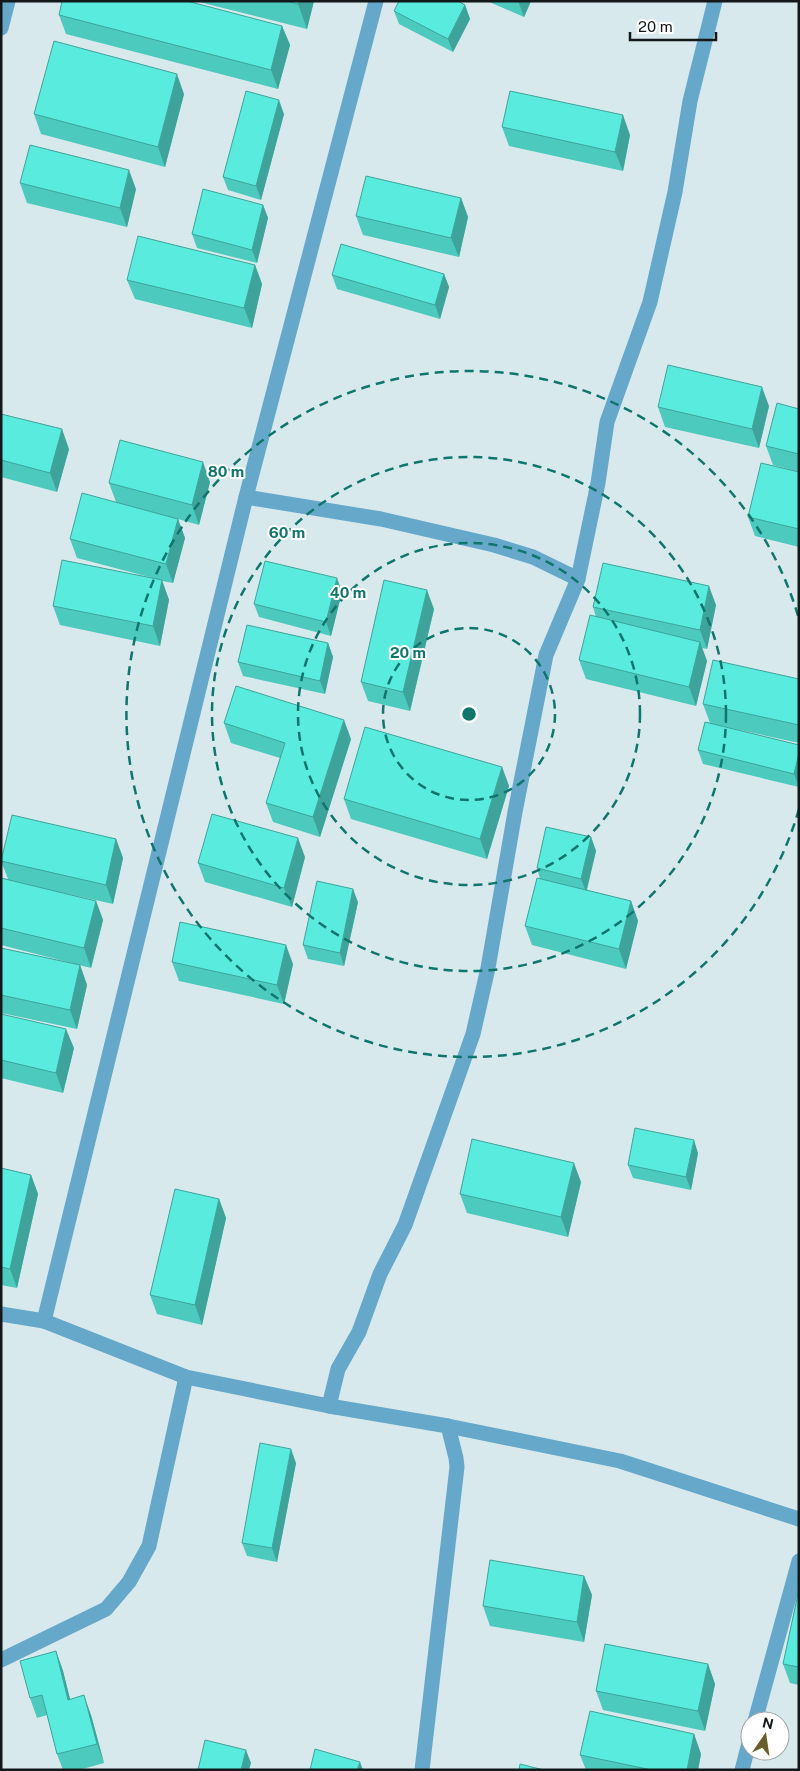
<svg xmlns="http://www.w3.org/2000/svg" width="800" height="1771" viewBox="0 0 800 1771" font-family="'Public Sans',sans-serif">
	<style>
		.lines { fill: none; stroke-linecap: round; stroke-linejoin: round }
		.minor { stroke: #65a8c9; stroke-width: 15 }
		.wall { fill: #4dcabe }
		.shaded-wall { fill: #3ea49b }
		.building { fill: #59ebdd; stroke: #3ea49b }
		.ring { fill: none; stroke: #0f766e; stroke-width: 2.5; stroke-dasharray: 9 6 }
		.centre { fill: #0f766e; stroke: #fff; stroke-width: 2.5 }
		.ring-label { font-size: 15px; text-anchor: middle; font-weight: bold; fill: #0f766e; stroke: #fff; stroke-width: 4; stroke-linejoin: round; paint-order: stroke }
	</style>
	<rect width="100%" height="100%" fill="#d7e9ec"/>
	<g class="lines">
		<g class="minor">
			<path d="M 1,28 L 8,1"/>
			<path d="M 246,497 L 381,519 L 494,545 L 533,557 L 578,579"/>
			<path d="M 1,1314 L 44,1321 L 186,1377 L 329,1406 L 448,1426 L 620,1461 L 799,1519"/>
			<path d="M 44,1321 L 246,497 L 376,1"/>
			<path d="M 329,1406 L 338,1369 L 359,1332 L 380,1274 L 405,1225 L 473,1034 L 488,968 L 515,812 L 546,655 L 578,579 L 598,483 L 607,422 L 650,302 L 675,192 L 690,101 L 715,1"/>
			<path d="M 1,1660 L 106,1609 L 129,1582 L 149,1546 L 186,1377"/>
			<path d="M 755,1721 L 799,1561"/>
			<path d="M 422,1770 L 457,1467 L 456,1458 L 448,1426"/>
			<path d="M 742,1770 L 750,1739"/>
		</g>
	</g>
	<g class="wall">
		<path d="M 195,1 L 314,1 L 307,29 Z"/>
		<path d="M 487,1 L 531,1 L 524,17 Z"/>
		<path d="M 465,5 L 470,19 L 453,52 L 399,24 L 394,11 Z"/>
		<path d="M 59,15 L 282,26 L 290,45 L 278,89 L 66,34 Z"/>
		<path d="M 184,94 L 165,167 L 41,134 L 34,114 Z"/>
		<path d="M 284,114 L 261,200 L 228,190 L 223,177 Z"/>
		<path d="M 502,127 L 630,135 L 623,171 L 509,146 Z"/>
		<path d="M 20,183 L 136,189 L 127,227 L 27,203 Z"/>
		<path d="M 461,198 L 468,217 L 459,257 L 363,235 L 356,216 Z"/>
		<path d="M 263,205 L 268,218 L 257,263 L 197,248 L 192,234 Z"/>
		<path d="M 255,265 L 262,284 L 252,328 L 135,299 L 127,280 Z"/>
		<path d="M 444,274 L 449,287 L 440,319 L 337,289 L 332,275 Z"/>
		<path d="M 769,406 L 759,448 L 665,427 L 658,407 Z"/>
		<path d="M 799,409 L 799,472 L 773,465 L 766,446 Z"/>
		<path d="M 1,414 L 69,449 L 57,492 L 1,477 Z"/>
		<path d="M 799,472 L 799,547 L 755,536 L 748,517 Z"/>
		<path d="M 210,482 L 199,525 L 178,519 L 185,538 L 173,583 L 162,581 L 169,600 L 160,646 L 60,625 L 53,606 L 153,578 L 77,558 L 70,539 L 116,502 L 109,483 Z"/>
		<path d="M 342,592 L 331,636 L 259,617 L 254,604 Z"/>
		<path d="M 716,605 L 707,649 L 702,648 L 707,661 L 696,706 L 586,679 L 579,660 L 596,617 L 593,607 Z"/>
		<path d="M 434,609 L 410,711 L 368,701 L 361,682 Z"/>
		<path d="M 328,643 L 333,657 L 325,694 L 243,676 L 238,662 Z"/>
		<path d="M 799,679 L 799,743 L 721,726 L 799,745 L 799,787 L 703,764 L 698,750 L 710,723 L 703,704 Z"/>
		<path d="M 224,723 L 351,739 L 320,837 L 273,822 L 266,803 L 280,758 L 231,743 Z"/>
		<path d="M 502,767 L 509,786 L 487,859 L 351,819 L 344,799 Z"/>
		<path d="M 591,837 L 596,851 L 587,890 L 631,901 L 638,921 L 626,969 L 532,945 L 525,926 L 540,879 L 537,868 Z"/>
		<path d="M 116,839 L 123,858 L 113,904 L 55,891 L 96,901 L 103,920 L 91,968 L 1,945 L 1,878 L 8,879 L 1,861 Z"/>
		<path d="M 305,857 L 292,907 L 205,882 L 198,863 Z"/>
		<path d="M 358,902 L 344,966 L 308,959 L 303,945 Z"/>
		<path d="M 1,948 L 80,965 L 87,985 L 77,1029 L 1,1013 Z"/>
		<path d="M 172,962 L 293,964 L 284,1004 L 179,981 Z"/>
		<path d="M 1,1014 L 74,1048 L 63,1093 L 1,1078 Z"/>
		<path d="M 698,1153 L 691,1190 L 633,1178 L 628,1165 Z"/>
		<path d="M 1,1168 L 31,1175 L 38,1194 L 17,1288 L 1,1285 Z"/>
		<path d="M 581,1182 L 568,1237 L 467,1213 L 460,1194 Z"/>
		<path d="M 219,1199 L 226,1218 L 202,1325 L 157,1314 L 150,1295 Z"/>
		<path d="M 296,1463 L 277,1562 L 247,1556 L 242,1543 Z"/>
		<path d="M 584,1576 L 592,1595 L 584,1642 L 490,1626 L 483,1606 Z"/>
		<path d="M 799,1589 L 799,1685 L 790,1683 L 783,1664 Z"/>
		<path d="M 56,1651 L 63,1671 L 70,1699 L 91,1715 L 104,1763 L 79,1770 L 63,1770 L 57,1754 L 47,1715 L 37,1718 L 30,1698 Z"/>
		<path d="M 708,1664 L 715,1684 L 705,1731 L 603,1710 L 596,1691 Z"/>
		<path d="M 694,1734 L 701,1754 L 698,1770 L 586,1770 L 580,1755 Z"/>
	</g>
	<g class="shaded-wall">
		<path d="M 299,1 L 314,1 L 307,29 L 298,4 Z"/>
		<path d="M 518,1 L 531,1 L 524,17 Z"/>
		<path d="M 465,5 L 470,19 L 453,52 L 448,39 Z"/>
		<path d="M 282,26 L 290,45 L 278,89 L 271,70 Z"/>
		<path d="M 177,74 L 184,94 L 165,167 L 158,147 Z"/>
		<path d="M 279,100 L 284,114 L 261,200 L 256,186 Z"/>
		<path d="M 623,115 L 630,135 L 623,171 L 615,152 Z"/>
		<path d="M 129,170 L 136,189 L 127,227 L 120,208 Z"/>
		<path d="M 461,198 L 468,217 L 459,257 L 451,238 Z"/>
		<path d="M 263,205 L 268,218 L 257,263 L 252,250 Z"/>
		<path d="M 255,265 L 262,284 L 252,328 L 244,308 Z"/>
		<path d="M 444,274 L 449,287 L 440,319 L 435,305 Z"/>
		<path d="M 762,387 L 769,406 L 759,448 L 752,429 Z"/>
		<path d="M 62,429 L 69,449 L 57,492 L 50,473 Z"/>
		<path d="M 203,462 L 210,482 L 199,525 L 192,505 Z"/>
		<path d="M 178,519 L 185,538 L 173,583 L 166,564 Z"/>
		<path d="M 337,578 L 342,592 L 331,636 L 326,622 Z"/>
		<path d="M 162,580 L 169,600 L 160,646 L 153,626 Z"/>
		<path d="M 709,586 L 716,605 L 707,649 L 700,630 Z"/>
		<path d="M 427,590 L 434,609 L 410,711 L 403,692 Z"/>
		<path d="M 700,642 L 707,661 L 696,706 L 689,687 Z"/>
		<path d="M 328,643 L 333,657 L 325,694 L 320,681 Z"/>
		<path d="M 344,720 L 351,739 L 320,837 L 313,817 Z"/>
		<path d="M 799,753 L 799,787 L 794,774 Z"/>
		<path d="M 502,767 L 509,786 L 487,859 L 480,839 Z"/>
		<path d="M 591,837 L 596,851 L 586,892 L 581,879 Z"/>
		<path d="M 298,838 L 305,857 L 292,907 L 284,888 Z"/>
		<path d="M 116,839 L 123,858 L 113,904 L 106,885 Z"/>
		<path d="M 353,889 L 358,902 L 344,966 L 340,953 Z"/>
		<path d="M 96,901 L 103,920 L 91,968 L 84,948 Z"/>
		<path d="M 631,901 L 638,921 L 626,969 L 619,949 Z"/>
		<path d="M 286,945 L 293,964 L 284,1004 L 277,985 Z"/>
		<path d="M 80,965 L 87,985 L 77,1029 L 70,1010 Z"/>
		<path d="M 66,1029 L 74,1048 L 63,1093 L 56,1073 Z"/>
		<path d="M 694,1140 L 698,1153 L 691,1190 L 686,1177 Z"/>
		<path d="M 574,1163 L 581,1182 L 568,1237 L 561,1217 Z"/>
		<path d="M 31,1175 L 38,1194 L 17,1288 L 10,1269 Z"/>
		<path d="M 219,1199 L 226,1218 L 202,1325 L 195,1305 Z"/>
		<path d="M 291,1449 L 296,1463 L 277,1562 L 272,1548 Z"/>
		<path d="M 584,1576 L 592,1595 L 584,1642 L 577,1622 Z"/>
		<path d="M 56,1651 L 63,1671 L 75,1719 L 68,1700 Z"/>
		<path d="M 708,1664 L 715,1684 L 705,1731 L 698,1711 Z"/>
		<path d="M 84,1695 L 91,1715 L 104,1763 L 97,1744 Z"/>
		<path d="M 694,1734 L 701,1754 L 698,1770 L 687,1770 Z"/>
		<path d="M 246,1750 L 251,1763 L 249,1770 L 241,1770 Z"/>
		<path d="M 360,1762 L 363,1770 L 357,1770 Z"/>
	</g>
	<g class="building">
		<path d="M 62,1 L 187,1 L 282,26 L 271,70 L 59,15 Z"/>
		<path d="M 286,1 L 299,1 L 298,4 Z"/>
		<path d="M 399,1 L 458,1 L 465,5 L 448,39 L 394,11 Z"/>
		<path d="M 54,41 L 177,74 L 158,147 L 34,114 Z"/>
		<path d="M 246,91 L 279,100 L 256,186 L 223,177 Z"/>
		<path d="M 510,91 L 623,115 L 615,152 L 502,127 Z"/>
		<path d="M 30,145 L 129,170 L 120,208 L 20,183 Z"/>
		<path d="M 366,176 L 461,198 L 451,238 L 356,216 Z"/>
		<path d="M 203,189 L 263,205 L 252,250 L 192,234 Z"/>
		<path d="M 138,236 L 255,265 L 244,308 L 127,280 Z"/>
		<path d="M 341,244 L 444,274 L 435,305 L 332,275 Z"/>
		<path d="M 668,365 L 762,387 L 752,429 L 658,407 Z"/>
		<path d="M 777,403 L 799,409 L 799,454 L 766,446 Z"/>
		<path d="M 1,414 L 62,429 L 50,473 L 1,460 Z"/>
		<path d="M 120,440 L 203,462 L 192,505 L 109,483 Z"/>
		<path d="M 761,463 L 799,472 L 799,529 L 748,517 Z"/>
		<path d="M 82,493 L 178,519 L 166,564 L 70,539 Z"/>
		<path d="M 62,560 L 162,580 L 153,626 L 53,606 Z"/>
		<path d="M 265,561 L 337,578 L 326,622 L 254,604 Z"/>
		<path d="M 603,563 L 709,586 L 700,630 L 593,607 Z"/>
		<path d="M 384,580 L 427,590 L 403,692 L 361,682 Z"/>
		<path d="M 590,615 L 700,642 L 689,687 L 579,660 Z"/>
		<path d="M 247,625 L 328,643 L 320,681 L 238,662 Z"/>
		<path d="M 713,660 L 799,679 L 799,725 L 703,704 Z"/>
		<path d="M 236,686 L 344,720 L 313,817 L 266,803 L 285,743 L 224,723 Z"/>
		<path d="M 705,722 L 799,745 L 799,753 L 794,774 L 698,750 Z"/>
		<path d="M 365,727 L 502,767 L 480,839 L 344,799 Z"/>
		<path d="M 212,814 L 298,838 L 284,888 L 198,863 Z"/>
		<path d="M 12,815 L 116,839 L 106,885 L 1,861 Z"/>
		<path d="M 546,827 L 591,837 L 581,879 L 537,868 Z"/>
		<path d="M 1,878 L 96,901 L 84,948 L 1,928 Z"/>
		<path d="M 537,878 L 631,901 L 619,949 L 525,926 Z"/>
		<path d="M 317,881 L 353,889 L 340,953 L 303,945 Z"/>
		<path d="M 180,922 L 286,945 L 277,985 L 172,962 Z"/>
		<path d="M 1,948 L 80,965 L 70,1010 L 1,995 Z"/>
		<path d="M 1,1014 L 66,1029 L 56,1073 L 1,1060 Z"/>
		<path d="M 635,1128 L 694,1140 L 686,1177 L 628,1165 Z"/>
		<path d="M 472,1139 L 574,1163 L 561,1217 L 460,1194 Z"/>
		<path d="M 1,1168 L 31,1175 L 10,1269 L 1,1267 Z"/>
		<path d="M 175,1189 L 219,1199 L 195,1305 L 150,1295 Z"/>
		<path d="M 260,1443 L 291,1449 L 272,1548 L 242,1543 Z"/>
		<path d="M 490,1560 L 584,1576 L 577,1622 L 483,1606 Z"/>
		<path d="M 799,1589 L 799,1667 L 783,1664 Z"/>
		<path d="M 605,1644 L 708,1664 L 698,1711 L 596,1691 Z"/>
		<path d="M 56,1651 L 68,1700 L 84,1695 L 97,1744 L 57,1754 L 42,1695 L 30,1698 L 20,1661 Z"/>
		<path d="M 590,1711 L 694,1734 L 687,1770 L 652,1770 L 580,1755 Z"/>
		<path d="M 205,1740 L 246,1750 L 241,1770 L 198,1770 Z"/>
		<path d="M 315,1749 L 360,1762 L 357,1770 L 310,1770 Z"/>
		<path d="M 520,1764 L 544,1770 L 519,1770 Z"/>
	</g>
	<g class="ring">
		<circle cx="469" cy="714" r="86"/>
		<circle cx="469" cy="714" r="171"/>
		<circle cx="469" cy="714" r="257"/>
		<path d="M799 809A343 343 0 1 1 799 619"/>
	</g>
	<circle cx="469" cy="714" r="8" class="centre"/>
	<g class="ring-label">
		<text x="226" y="477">80 m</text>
		<text x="287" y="538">60 m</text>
		<text x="348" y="598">40 m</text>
		<text x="408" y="658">20 m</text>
	</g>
	<rect width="800" height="1771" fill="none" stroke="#13191a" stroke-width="5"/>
	<g transform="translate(765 1736) rotate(13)"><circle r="24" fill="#ffffff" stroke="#a1a3a3"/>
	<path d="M0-4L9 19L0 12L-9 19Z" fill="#695d2a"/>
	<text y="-8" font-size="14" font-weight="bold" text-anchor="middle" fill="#13191a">N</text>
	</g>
	<path d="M630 32v8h86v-8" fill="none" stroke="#13191a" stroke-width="2.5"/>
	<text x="638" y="32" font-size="15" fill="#13191a" stroke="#ffffff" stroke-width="4" paint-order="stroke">20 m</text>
</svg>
